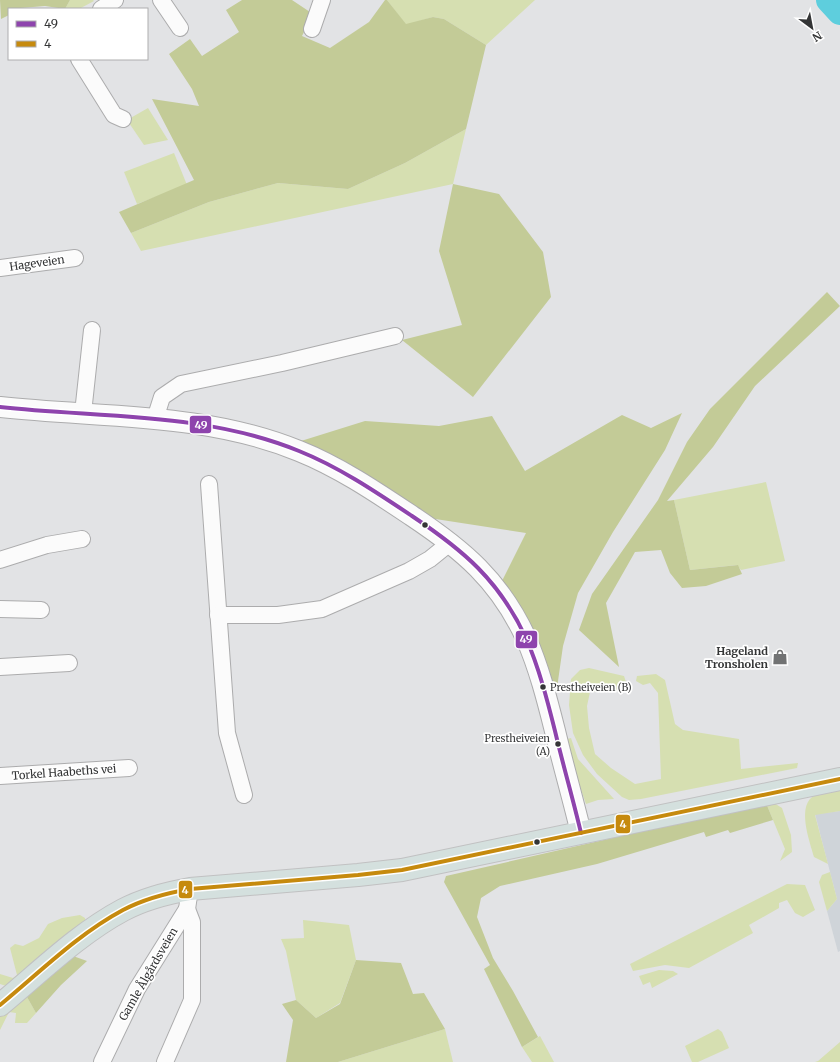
<svg xmlns="http://www.w3.org/2000/svg" width="840" height="1062" viewBox="0 0 840 1062" font-family="Merriweather,serif">
	<style>
		.built { fill: #cfd4d9 }
		.green { fill: #d6dfb1 }
		.forest { fill: #c3cb97 }
		.lines { fill: none; stroke-linecap: round; stroke-linejoin: round }
		.river { stroke: #5ecedd; stroke-width: 26 }
		.minor-casing { stroke: #acacad; stroke-width: 18 }
		.tertiary-casing { stroke: #acacad; stroke-width: 22 }
		.primary-casing { stroke: #c1c1c2; stroke-width: 24 }
		.minor { stroke: #fbfbfb; stroke-width: 16 }
		.tertiary { stroke: #fbfbfb; stroke-width: 20 }
		.primary { stroke: #d4e0de; stroke-width: 22 }
		.bus-1-casing { stroke: #fff; stroke-width: 7 }
		.bus-2-casing { stroke: #fff; stroke-width: 7 }
		.bus-1 { stroke: #8e44ad; stroke-width: 4 }
		.bus-2 { stroke: #c68a0e; stroke-width: 4 }
		.bus-dot { fill: #343536; stroke: #fff; stroke-width: 1.5 }
		.labels { text-anchor: middle; dominant-baseline: central; stroke-width: 3.5; stroke-linejoin: round; paint-order: stroke }
		.bus-label { font-size: 10px; fill: #343536; stroke: #fff; text-anchor: start }
		.street-label { font-size: 11px; fill: #343536; stroke: #fff }
		.poi-label { font-size: 11px; font-weight: bold; fill: #343536; stroke: #fff; text-anchor: end }
		.line-badge { stroke: #fff; stroke-width: 1.5 }
		.badge-label { font-size: 11px; text-anchor: middle; font-weight: bold; fill: #fff }
	</style>
	<rect width="100%" height="100%" fill="#e2e3e5"/>
	<path class="built" d="M 840,811 L 840,951 L 838,952 L 827,911 L 837,899 L 815,814 Z"/>
	<g class="green">
		<path d="M 70,0 L 93,0 L 94,1 L 79,9 L 65,9 Z"/>
		<path d="M 387,0 L 535,0 L 486,45 L 444,19 L 433,17 L 406,25 Z"/>
		<path d="M 148,108 L 168,140 L 144,145 L 127,120 Z"/>
		<path d="M 466,129 L 453,184 L 141,251 L 131,233 L 209,202 L 278,183 L 348,189 L 405,163 Z"/>
		<path d="M 174,153 L 187,185 L 137,204 L 124,172 Z"/>
		<path d="M 766,482 L 785,561 L 741,570 L 737,565 L 690,570 L 674,500 Z"/>
		<path d="M 589,668 L 624,676 L 627,685 L 621,691 L 608,690 L 590,692 L 587,706 L 589,728 L 595,754 L 611,768 L 635,784 L 661,779 L 658,693 L 650,683 L 643,685 L 636,681 L 637,676 L 656,674 L 665,680 L 675,724 L 683,730 L 739,739 L 741,769 L 798,763 L 797,768 L 641,799 L 629,800 L 622,797 L 597,774 L 583,755 L 573,733 L 569,705 L 571,679 L 580,670 Z"/>
		<path d="M 571,738 L 578,759 L 614,799 L 598,800 L 586,804 L 577,778 L 567,739 Z"/>
		<path d="M 840,790 L 840,811 L 815,815 L 828,864 L 814,857 C 810,842 795,803 816,795 C 823,792 832,792 840,790 Z"/>
		<path d="M 766,803 L 774,803 L 782,808 L 791,835 L 792,852 L 780,861 L 785,849 Z"/>
		<path d="M 830,872 L 837,899 L 827,911 L 819,882 L 822,875 Z"/>
		<path d="M 787,884 L 805,885 L 815,910 L 803,917 L 795,913 L 787,900 L 779,903 L 779,908 L 749,925 L 753,933 L 689,968 L 665,965 L 633,971 L 630,964 Z"/>
		<path d="M 80,915 L 85,918 L 86,926 L 6,986 L 0,984 L 0,974 L 13,978 L 17,975 L 10,948 L 15,944 L 23,946 L 39,938 L 48,924 L 62,918 Z"/>
		<path d="M 303,920 L 349,925 L 356,960 L 340,1003 L 316,1018 L 296,1000 L 286,951 L 281,939 L 304,938 Z"/>
		<path d="M 659,970 L 673,971 L 678,974 L 652,988 L 650,982 L 643,985 L 639,976 Z"/>
		<path d="M 22,997 L 27,997 L 36,1013 L 27,1023 L 15,1023 L 16,1013 L 9,1012 L 0,1030 L 0,1016 Z"/>
		<path d="M 445,1029 L 453,1062 L 338,1062 Z"/>
		<path d="M 718,1029 L 722,1032 L 729,1048 L 698,1062 L 692,1062 L 685,1046 Z"/>
		<path d="M 540,1036 L 554,1062 L 532,1062 L 522,1047 Z"/>
		<path d="M 840,1042 L 840,1062 L 815,1062 L 818,1061 Z"/>
	</g>
	<g class="forest">
		<path d="M 0,0 L 70,0 L 65,9 L 45,6 L 9,9 L 9,15 L 1,19 Z"/>
		<path d="M 242,0 L 292,0 L 313,14 L 302,36 L 330,48 L 369,22 L 385,0 L 387,0 L 406,24 L 433,17 L 444,19 L 486,45 L 466,129 L 405,163 L 348,189 L 278,183 L 209,202 L 131,233 L 119,212 L 194,180 L 152,99 L 199,106 L 192,89 L 169,54 L 190,39 L 202,56 L 239,32 L 226,10 Z"/>
		<path d="M 453,184 L 499,194 L 543,252 L 551,297 L 473,397 L 402,340 L 462,325 L 439,251 Z"/>
		<path d="M 827,292 L 840,306 L 755,386 L 713,447 L 667,501 L 674,500 L 690,570 L 738,565 L 742,574 L 706,586 L 682,588 L 670,573 L 661,550 L 635,552 L 606,603 L 619,667 L 579,630 L 592,594 L 658,500 L 687,442 L 710,409 Z"/>
		<path d="M 682,413 L 665,450 L 613,532 L 578,593 L 563,646 L 557,688 L 544,666 L 525,614 L 502,581 L 526,533 L 429,518 L 301,441 L 365,421 L 439,426 L 492,416 L 525,471 L 622,415 L 651,428 Z"/>
		<path d="M 766,803 L 773,820 L 730,833 L 728,830 L 706,837 L 704,832 L 597,864 L 500,886 L 481,898 L 477,917 L 493,958 L 513,991 L 538,1037 L 522,1047 L 484,969 L 490,965 L 444,882 L 446,876 Z"/>
		<path d="M 73,956 L 87,961 L 61,985 L 36,1013 L 27,997 L 22,997 Z"/>
		<path d="M 356,960 L 401,963 L 413,994 L 424,993 L 445,1029 L 338,1062 L 286,1062 L 293,1020 L 282,1004 L 296,1000 L 316,1018 L 340,1004 Z"/>
	</g>
	<g class="lines">
		<path class="river" d="M 829,0 L 840,12"/>
		<defs>
			<g id="minor">
				<path d="M 161,0 L 180,28"/>
				<path d="M 101,9 L 115,0"/>
				<path d="M 312,29 L 322,0"/>
				<path d="M 79,59 L 114,115 L 123,119"/>
				<path d="M 0,268 L 75,258"/>
				<path d="M 83,413 L 92,330"/>
				<path d="M 155,419 L 162,397 L 181,384 L 282,363 L 395,336"/>
				<path d="M 209,484 L 227,733 L 244,795"/>
				<path d="M 0,560 L 47,545 L 82,539"/>
				<path d="M 0,609 L 41,610"/>
				<path d="M 218,615 L 278,615 L 322,609 L 409,571 L 430,559 L 451,542"/>
				<path d="M 0,667 L 69,663"/>
				<path d="M 0,776 L 129,768"/>
				<path d="M 102,1062 L 137,989 L 187,909 L 190,889"/>
				<path d="M 165,1062 L 192,1000 L 192,922 L 187,909"/>
			</g>
			<path id="tertiary" d="M 0,407 C 100,418 204,412 299,451 C 339,467 376,492 412,516 C 463,550 499,580 526,638 C 539,668 547,699 555,731 C 563,765 573,799 581,833"/>
			<path id="primary" d="M 0,1005 C 40,972 78,934 123,910 C 144,899 167,893 190,889 L 358,875 L 402,870 L 840,779"/>
		</defs>
		<use href="#minor" class="minor-casing"/>
		<use href="#tertiary" class="tertiary-casing"/>
		<use href="#primary" class="primary-casing"/>
		<use href="#minor" class="minor"/>
		<use href="#tertiary" class="tertiary"/>
		<use href="#primary" class="primary"/>
		<defs>
			<path id="bus-1" d="M 0,407 C 100,418 204,412 299,451 C 339,467 376,492 412,516 C 463,550 499,580 526,638 C 539,668 547,699 555,731 C 563,765 573,799 581,833"/>
			<path id="bus-2" d="M 0,1005 C 40,972 78,934 123,910 C 144,899 167,893 190,889 L 358,875 L 402,870 L 840,779"/>
		</defs>
		<use href="#bus-1" class="bus-1-casing"/>
		<use href="#bus-2" class="bus-2-casing"/>
		<use href="#bus-1" class="bus-1"/>
		<use href="#bus-2" class="bus-2"/>
	</g>
	<defs>
		<symbol id="shop-bare" viewBox="-9 -9 18 18"><path d="M-5-2.5h2.3a2.7 3.5 0 0 1 5.4 0H5L5.5 6h-11ZM-1.5-2.5h3a1.5 2.3 0 0 0-3 0Z" fill="#717273" stroke="#fff" stroke-width="2.5" paint-order="stroke"/></symbol>
	</defs>
	<g fill-rule="evenodd">
		<use href="#shop-bare" x="769" y="646" width="22" height="22"/>
	</g>
	<g class="bus-dot">
		<circle cx="425" cy="525" r="3.5"/>
		<circle cx="543" cy="687" r="3.5"/>
		<circle cx="558" cy="744" r="3.5"/>
		<circle cx="537" cy="842" r="3.5"/>
	</g>
	<g class="labels">
		<g class="bus-label">
			<text x="550" y="687">Prestheiveien (B)</text>
			<text x="550" y="738" text-anchor="end">Prestheiveien<tspan x="550" dy="13">(A)</tspan></text>
		</g>
		<g class="street-label">
			<text transform="translate(37 263) rotate(-8)">Hageveien</text>
			<text transform="translate(64 772) rotate(-4)">Torkel Haabeths vei</text>
			<text transform="translate(148 974) rotate(-60)">Gamle Ålgårdsveien</text>
		</g>
		<g class="poi-label">
			<text x="768" y="651">Hageland<tspan x="768" dy="13">Tronsholen</tspan></text>
		</g>
	</g>
	<g class="line-badge">
		<rect x="189" y="415" width="23" height="19" rx="4" fill="#8e44ad"/>
		<rect x="515" y="630" width="23" height="19" rx="4" fill="#8e44ad"/>
		<rect x="615" y="814" width="16" height="20" rx="4" fill="#c68a0e"/>
		<rect x="178" y="880" width="15" height="19" rx="4" fill="#c68a0e"/>
	</g>
	<g class="badge-label">
		<text x="201" y="429">49</text>
		<text x="526" y="643">49</text>
		<text x="623" y="828">4</text>
		<text x="185" y="894">4</text>
	</g>
	<rect x="8" y="8" width="140" height="52" fill="#ffffff" stroke="#aeaeaf"/>
	<rect x="16" y="21" width="20" height="6" fill="#8e44ad" stroke="#aeaeaf"/>
	<text x="44" y="28" font-size="12" fill="#343536">49</text>
	<rect x="16" y="41" width="20" height="6" fill="#c68a0e" stroke="#aeaeaf"/>
	<text x="44" y="48" font-size="12" fill="#343536">4</text>
	<g transform="translate(812 28) rotate(148)" stroke="#ffffff" stroke-width="3" paint-order="stroke">
	<path d="M0-3L7 15L0 10L-7 15Z" fill="#343536"/>
	<text y="-6" font-size="11" font-weight="bold" text-anchor="middle" fill="#343536">N</text>
	</g>
</svg>
